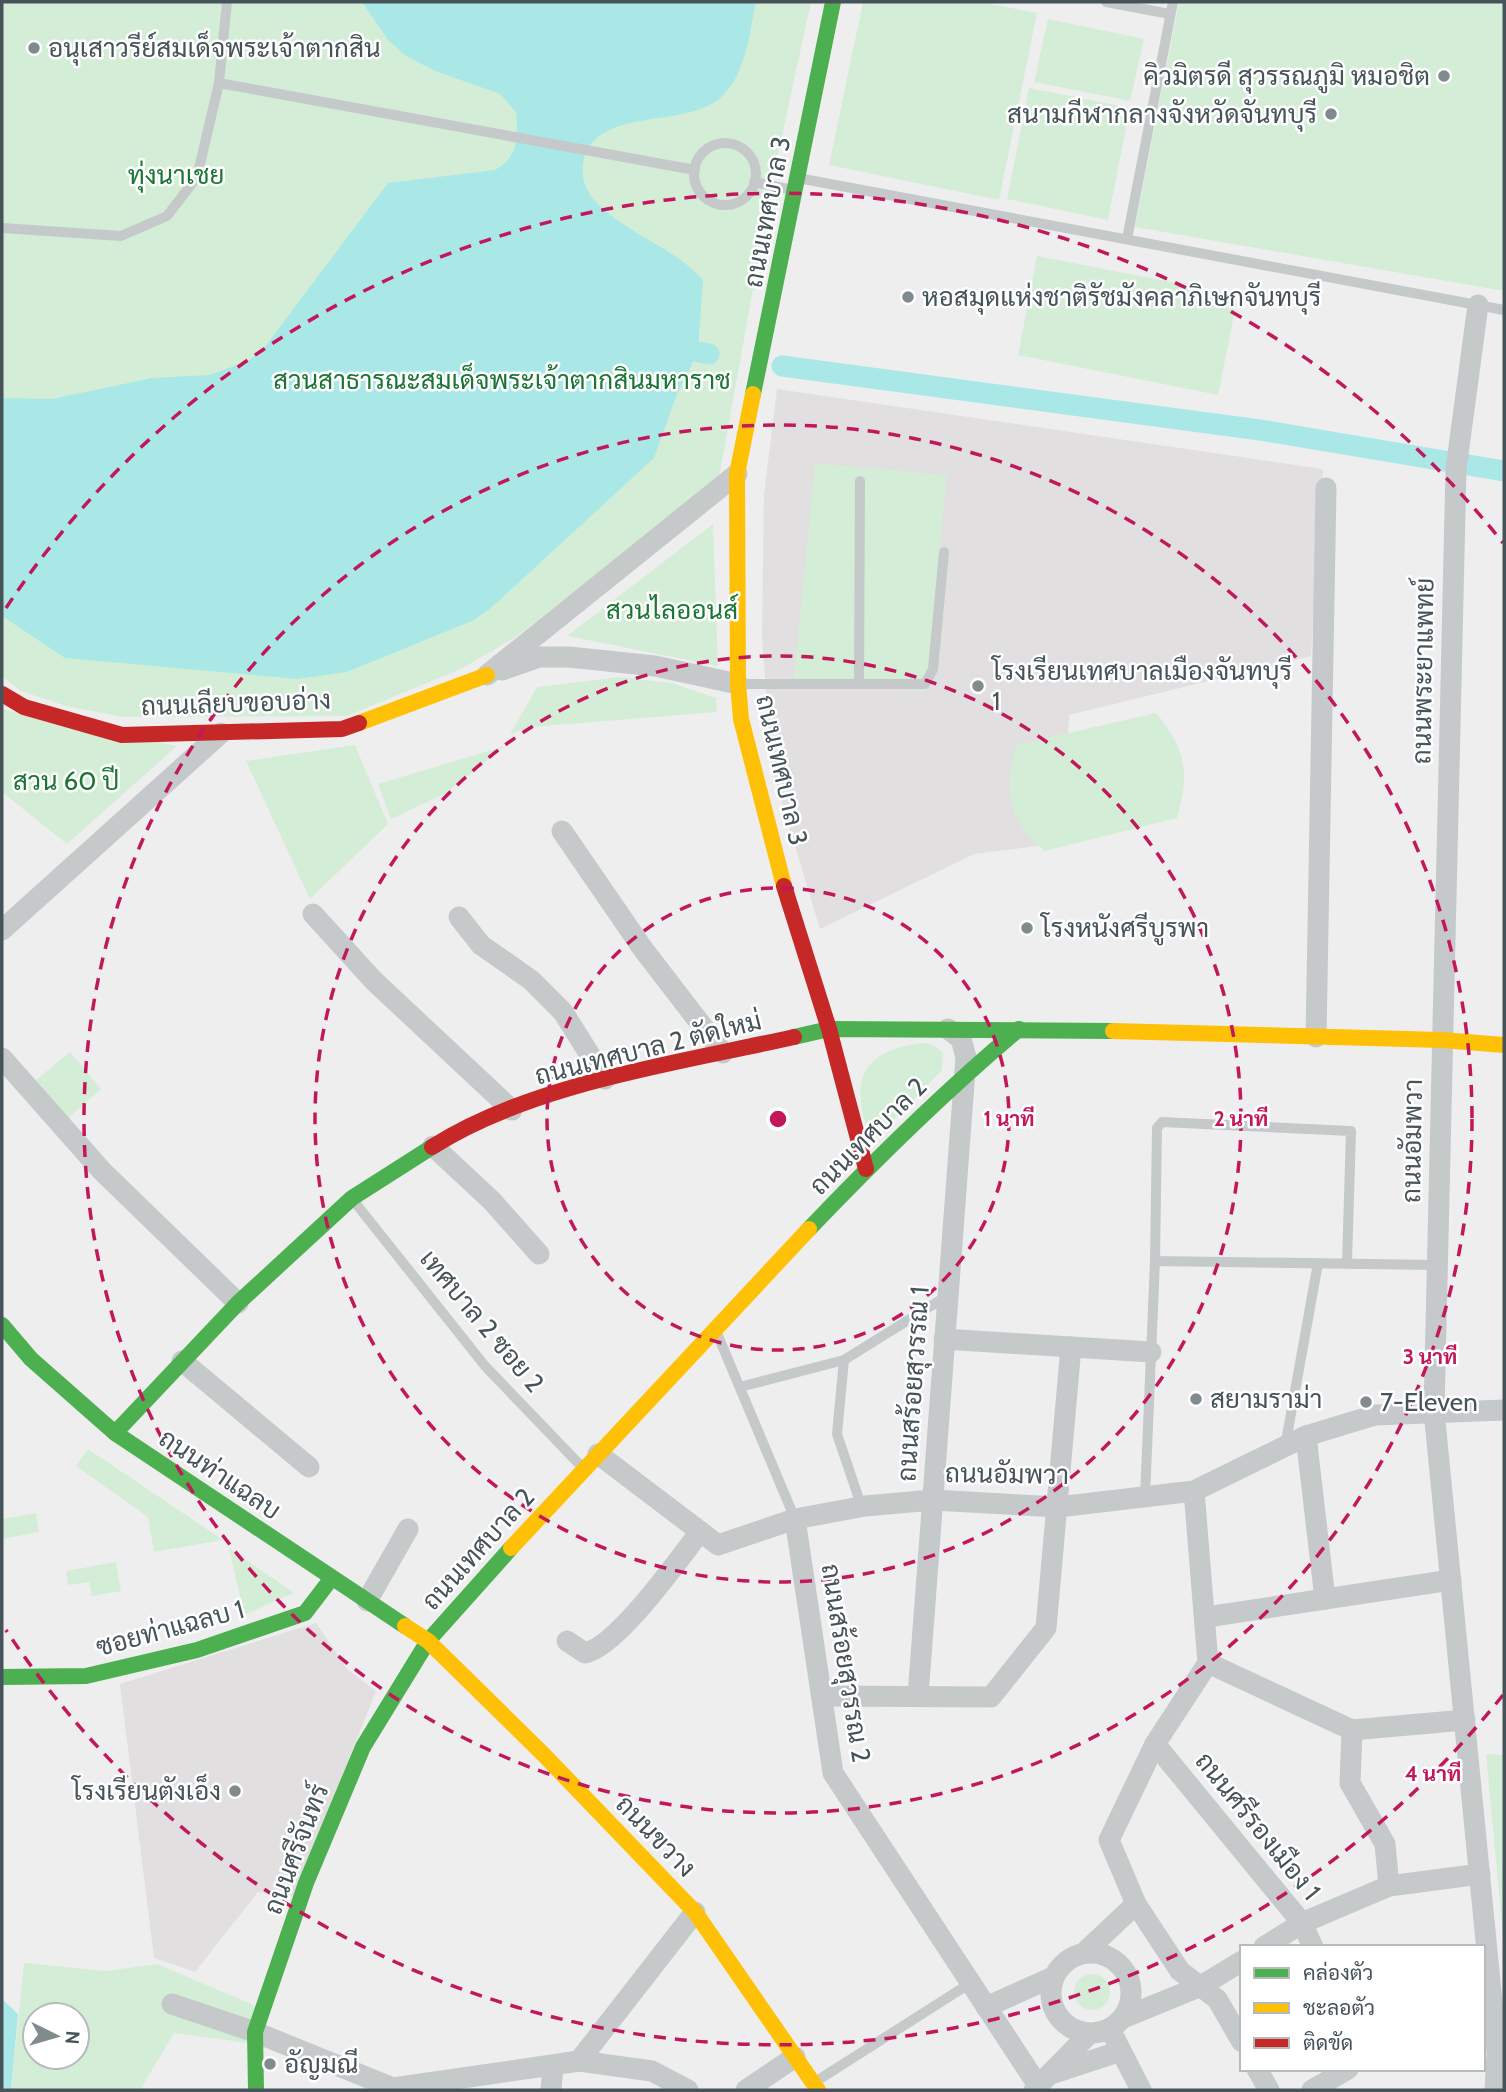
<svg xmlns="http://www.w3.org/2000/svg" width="1506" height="2092" viewBox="0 0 1506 2092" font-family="Cabin,Sarabun,sans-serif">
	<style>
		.education { fill: #e1dfe0 }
		.green { fill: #d4edd7; fill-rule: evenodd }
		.water { fill: #aae8e8 }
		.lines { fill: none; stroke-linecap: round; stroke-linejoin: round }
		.canal { stroke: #aae8e8; stroke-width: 21 }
		.lane { stroke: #c5c9ca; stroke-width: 10 }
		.street { stroke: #c5c9ca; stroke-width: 21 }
		.fast { stroke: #4caf50; stroke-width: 16 }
		.slow { stroke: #ffc107; stroke-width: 16 }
		.jam { stroke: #c62828; stroke-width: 16 }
		.ring { fill: none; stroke: #c2185b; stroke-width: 3.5; stroke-dasharray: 12 9 }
		.poi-dot { fill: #818a8d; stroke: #fff; stroke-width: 2.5 }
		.labels { text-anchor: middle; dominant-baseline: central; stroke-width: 5; stroke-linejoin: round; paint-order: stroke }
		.poi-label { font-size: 26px; fill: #465459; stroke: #fff; text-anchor: start }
		.park-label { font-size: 26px; fill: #1b7635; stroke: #fff }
		.street-label { font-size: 26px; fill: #465459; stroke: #fff }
		.centre { fill: #c2185b; stroke: #fff; stroke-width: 3.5 }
		.ring-label { font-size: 21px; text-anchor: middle; font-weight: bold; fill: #c2185b; stroke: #fff; stroke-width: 5; stroke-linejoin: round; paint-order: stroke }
	</style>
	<rect width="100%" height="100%" fill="#efeeee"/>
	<g class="education">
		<path d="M 777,389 L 1323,469 L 1311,656 L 1069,715 L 1063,843 L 974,854 L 820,929 L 772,770 L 762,638 L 764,495 Z"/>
		<path d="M 316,1623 L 348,1670 L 376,1691 L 294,1897 L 258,1892 L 195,1972 L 154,1958 L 120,1684 Z"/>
	</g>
	<g class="green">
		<path d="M 2,2 L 811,2 L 774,173 L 719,478 L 516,637 L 461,669 L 347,716 L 123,717 L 66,706 L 21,691 L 2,676 Z"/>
		<path d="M 863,2 L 980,2 L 1037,13 L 999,200 L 829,165 Z"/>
		<path d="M 1179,2 L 1504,2 L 1504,291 L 1135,227 Z"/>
		<path d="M 1048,19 L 1144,39 L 1130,101 L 1034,82 Z"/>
		<path d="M 1029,88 L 1130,108 L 1108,220 L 1007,199 Z"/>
		<path d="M 1037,256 L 1238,295 L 1218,395 L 1018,355 Z"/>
		<path d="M 815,463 L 947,475 L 926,691 L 794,678 Z"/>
		<path d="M 713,524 L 718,666 L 567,636 Z"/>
		<path d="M 620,677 L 672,683 L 716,698 L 717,712 L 531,727 L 510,734 L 537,687 Z"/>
		<path d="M 2,709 L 177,746 L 67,844 L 2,792 Z"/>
		<path d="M 1156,713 C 1186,749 1190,773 1177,818 L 1045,851 C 1007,819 1003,791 1016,745 Z"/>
		<path d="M 355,745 L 388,824 L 310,899 L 246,761 Z"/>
		<path d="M 505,746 L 446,793 L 391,819 L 378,784 Z"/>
		<path d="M 924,1043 L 935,1046 L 943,1053 L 942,1070 L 886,1128 L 872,1131 C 863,1121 862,1115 861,1101 C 856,1060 887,1047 924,1043 Z"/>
		<path d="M 70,1052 L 101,1089 L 68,1118 L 36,1080 Z"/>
		<path d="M 88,1449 L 223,1540 L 154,1552 L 148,1517 L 76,1466 Z"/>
		<path d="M 36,1513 L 39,1532 L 2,1539 L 2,1519 Z"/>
		<path d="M 229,1548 L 294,1593 L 244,1615 Z"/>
		<path d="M 116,1562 L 121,1591 L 92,1596 L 89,1582 L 68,1585 L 66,1571 Z"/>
		<path d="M 1486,1754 L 1504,1755 L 1504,1946 Z"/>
		<path d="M 24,1963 L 106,1971 L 157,1964 L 263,2009 L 255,2044 L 174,2033 L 140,2090 L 11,2090 ZM 35,2015 L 77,2015 L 77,2057 L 35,2057 Z"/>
		<circle cx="1092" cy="1992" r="18"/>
	</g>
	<g class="water">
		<path d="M 362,2 L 756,2 C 749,34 746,77 719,99 C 681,129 594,106 583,163 C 581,178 586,192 596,202 C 628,235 674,247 703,280 L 698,352 L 677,394 L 654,458 L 491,608 L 474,620 L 347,672 L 297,679 L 65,658 L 2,616 L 2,398 L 52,399 L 152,378 L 209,375 L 248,361 L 264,348 L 388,183 L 495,170 C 519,157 518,136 516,112 L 500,94 L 435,71 L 406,56 L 388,40 Z"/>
		<path d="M 2,1999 L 18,2014 L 11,2090 L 2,2090 Z"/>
	</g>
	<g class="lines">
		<g class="canal">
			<path d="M 698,352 L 709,354"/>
			<path d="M 782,366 L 1260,430 L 1504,471"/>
		</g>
		<g class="lane">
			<path d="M 1106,2 L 1170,14"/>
			<path d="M 219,83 L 695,170"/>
			<circle cx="725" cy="174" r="31"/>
			<path d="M 798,178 L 1504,310"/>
			<path d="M 754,182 L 793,190"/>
			<path d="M 2,228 L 121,236 L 167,216 L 197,177 L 219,83 L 227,2"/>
			<path d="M 1127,239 L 1173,2"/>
			<path d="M 859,683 L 860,481"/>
			<path d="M 741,684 L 925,684 L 933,669 L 944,552"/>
			<path d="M 353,1200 L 485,1366 L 581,1466"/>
			<path d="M 1155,1261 L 1157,1128 L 1162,1122 L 1351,1131 L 1347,1263"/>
			<path d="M 716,1331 L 795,1519"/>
			<path d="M 740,1387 L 844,1360"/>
			<path d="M 1285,1447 L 1318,1263"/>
			<path d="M 1145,1497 L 1155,1261 L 1438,1265"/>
			<path d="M 865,1506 L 860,1502 L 837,1434 L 844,1360 L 947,1296"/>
			<path d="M 815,2082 L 969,1984"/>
		</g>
		<g class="street">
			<path d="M 1478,305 L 1456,469 L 1434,1411 L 1497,2053 L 1495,2090"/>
			<path d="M 502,670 L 539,657 L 569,657 L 655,666 L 738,684"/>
			<path d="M 487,675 L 737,474"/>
			<path d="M 562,831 L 643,949 L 723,1053"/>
			<path d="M 313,914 L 374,981 L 512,1110"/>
			<path d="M 459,917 L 481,945 L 531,980 L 563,1012 L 605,1079"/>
			<path d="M 2,930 L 221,733"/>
			<path d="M 1316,1037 L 1326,488"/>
			<path d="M 2,1058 L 102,1171 L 238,1303"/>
			<path d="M 433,1146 L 492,1201 L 539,1254"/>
			<path d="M 944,1339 L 1151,1352"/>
			<path d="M 182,1361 L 309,1467"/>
			<path d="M 1306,1436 L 1325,1599"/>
			<path d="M 598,1454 L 718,1545 L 795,1519 L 865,1506 L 933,1500 L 1058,1507 L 1194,1491 L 1306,1436 L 1375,1415 L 1504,1410"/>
			<path d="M 1194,1491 L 1208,1663 L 1155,1744 L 1109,1840 L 1136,1904 L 1180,1971 L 1217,1999 L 1242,2042"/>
			<path d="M 795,1519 L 833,1773 L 1039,2087"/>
			<path d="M 367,1601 L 408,1529"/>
			<path d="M 1207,1617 L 1451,1580"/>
			<path d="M 567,1641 L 585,1653 C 618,1646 678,1560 700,1532"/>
			<path d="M 1208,1663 L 1352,1730 L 1465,1720"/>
			<path d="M 822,1696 L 991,1697 L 1046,1628 L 1071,1347"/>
			<path d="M 918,1696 L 966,1057 L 961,1039 L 948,1029"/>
			<path d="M 1352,1730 L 1350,1783 L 1385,1844 L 1389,1886"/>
			<path d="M 1155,1744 L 1302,1923 L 1313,1947"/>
			<path d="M 1264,1947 L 1302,1923 L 1389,1886 L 1480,1874"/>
			<path d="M 1085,1952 L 1136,1904"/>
			<circle cx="1091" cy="1993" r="40"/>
			<path d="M 172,2004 L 255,2032 L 393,2088 L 579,2061 L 652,2071 L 688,2090"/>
			<path d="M 986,2007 L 1053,1977"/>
			<path d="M 1123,2018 L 1201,1986 L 1242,1961"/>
			<path d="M 1115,2039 L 1141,2090"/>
			<path d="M 579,2061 L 695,1912"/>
			<path d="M 1257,2069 L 1269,2090"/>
			<path d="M 1054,2073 L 1121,2051"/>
			<path d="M 551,2090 L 553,2066"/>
			<path d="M 746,2090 L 795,2057"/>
			<path d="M 1034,2090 L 1089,2034"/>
			<path d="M 1312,2090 L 1348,2069"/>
		</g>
		<g class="fast">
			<path d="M 753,394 L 833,2"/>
			<path d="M 794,1037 L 829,1029 L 1113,1031"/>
			<path d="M 809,1229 C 876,1159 945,1091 1019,1029"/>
			<path d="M 2,1325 L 31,1359 L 115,1433 L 405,1626"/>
			<path d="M 115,1433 L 238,1303 L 352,1198 L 432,1147"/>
			<path d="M 2,1677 L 86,1676 L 197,1650 L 305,1613 L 331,1579"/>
			<path d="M 256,2090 L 255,2032 L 306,1883 L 363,1747 L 428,1641 L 511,1548"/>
		</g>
		<g class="slow">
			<path d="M 753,394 L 737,474 L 738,684 L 741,719 L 784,886"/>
			<path d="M 359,723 L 487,675"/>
			<path d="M 1113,1031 L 1442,1040 L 1504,1045"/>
			<path d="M 511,1548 L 809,1229"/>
			<path d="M 405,1626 L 428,1641 L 544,1755 L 695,1912 L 818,2090"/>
		</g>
		<g class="jam">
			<path d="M 2,694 L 24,707 L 122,735 L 342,729 L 359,723"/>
			<path d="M 784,886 L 829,1029 L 866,1169"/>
			<path d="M 432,1147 C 532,1083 679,1063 794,1037"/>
		</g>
	</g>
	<g class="ring">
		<circle cx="778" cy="1119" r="231"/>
		<circle cx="778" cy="1119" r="463"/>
		<circle cx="778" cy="1119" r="694"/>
		<path d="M1503 1695A926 926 0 0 1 6 1630M6 608A926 926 0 0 1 1503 543"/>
	</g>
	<g class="poi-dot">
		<circle cx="34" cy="48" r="7"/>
		<circle cx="1444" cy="76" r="7"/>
		<circle cx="1331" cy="114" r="7"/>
		<circle cx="908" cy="297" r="7"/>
		<circle cx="978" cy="686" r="7"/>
		<circle cx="1027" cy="928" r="7"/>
		<circle cx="1196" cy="1399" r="7"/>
		<circle cx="1366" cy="1402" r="7"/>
		<circle cx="235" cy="1791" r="7"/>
		<circle cx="270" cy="2064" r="7"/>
	</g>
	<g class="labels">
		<g class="poi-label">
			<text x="48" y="48">อนุเสาวรีย์สมเด็จพระเจ้าตากสิน</text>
			<text x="1430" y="76" text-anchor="end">คิวมิตรดี สุวรรณภูมิ หมอชิต</text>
			<text x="1317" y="114" text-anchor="end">สนามกีฬากลางจังหวัดจันทบุรี</text>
			<text x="922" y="297">หอสมุดแห่งชาติรัชมังคลาภิเษกจันทบุรี</text>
			<text x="992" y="671">โรงเรียนเทศบาลเมืองจันทบุรี<tspan x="992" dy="30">1</tspan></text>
			<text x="1041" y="928">โรงหนังศรีบูรพา</text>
			<text x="1210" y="1399">สยามราม่า</text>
			<text x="1380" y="1402">7-Eleven</text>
			<text x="221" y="1791" text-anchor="end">โรงเรียนตังเอ็ง</text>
			<text x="284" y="2064">อัญมณี</text>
		</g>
		<g class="park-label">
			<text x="176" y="175">ทุ่งนาเชย</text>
			<text x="502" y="380">สวนสาธารณะสมเด็จพระเจ้าตากสินมหาราช</text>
			<text x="672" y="610">สวนไลออนส์</text>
			<text x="66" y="781">สวน 60 ปี</text>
		</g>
		<g class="street-label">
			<text transform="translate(767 212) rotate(-79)">ถนนเทศบาล 3</text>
			<text transform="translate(1423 671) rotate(-89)">ถนนพระยาแพทย์</text>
			<text transform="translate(236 703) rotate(-2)">ถนนเลียบขอบอ่าง</text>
			<text transform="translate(782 770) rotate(77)">ถนนเทศบาล 3</text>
			<text transform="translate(648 1048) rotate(-14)">ถนนเทศบาล 2 ตัดใหม่</text>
			<text transform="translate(868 1136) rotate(-45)">ถนนเทศบาล 2</text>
			<text transform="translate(1412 1141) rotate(-89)">ถนนอัมพวา</text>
			<text transform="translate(482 1321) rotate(50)">เทศบาล 2 ซอย 2</text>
			<text transform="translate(913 1384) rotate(-86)">ถนนสร้อยสุวรรณ 1</text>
			<text transform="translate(220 1474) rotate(34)">ถนนท่าแฉลบ</text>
			<text transform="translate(1007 1474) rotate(1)">ถนนอัมพวา</text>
			<text transform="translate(478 1549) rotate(-48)">ถนนเทศบาล 2</text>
			<text transform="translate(170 1628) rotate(-15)">ซอยท่าแฉลบ 1</text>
			<text transform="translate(846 1663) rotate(81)">ถนนสร้อยสุวรรณ 2</text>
			<text transform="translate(1258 1826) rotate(51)">ถนนศรีรองเมือง 1</text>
			<text transform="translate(656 1836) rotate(46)">ถนนขวาง</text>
			<text transform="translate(296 1849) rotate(-69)">ถนนศรีจันทร์</text>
		</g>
	</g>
	<circle cx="778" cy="1119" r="10" class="centre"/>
	<g class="ring-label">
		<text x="1009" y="1126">1 นาที</text>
		<text x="1241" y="1126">2 นาที</text>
		<text x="1430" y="1364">3 นาที</text>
		<text x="1433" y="1781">4 นาที</text>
	</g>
	<rect width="1506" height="2092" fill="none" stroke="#465459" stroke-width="7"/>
	<rect x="1240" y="1945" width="245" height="126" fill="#ffffff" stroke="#b5bbbd" stroke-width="2"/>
	<rect x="1254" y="1968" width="35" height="10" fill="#4caf50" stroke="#b5bbbd" stroke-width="2"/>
	<text x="1303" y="1980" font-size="21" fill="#465459">คล่องตัว</text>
	<rect x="1254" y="2003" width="35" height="10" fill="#ffc107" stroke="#b5bbbd" stroke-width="2"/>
	<text x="1303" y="2015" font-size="21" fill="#465459">ชะลอตัว</text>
	<rect x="1254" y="2038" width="35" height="10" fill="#c62828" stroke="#b5bbbd" stroke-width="2"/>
	<text x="1303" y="2050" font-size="21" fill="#465459">ติดขัด</text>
	<g transform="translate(56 2036) rotate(95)"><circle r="33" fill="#ffffff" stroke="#b5bbbd" stroke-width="2"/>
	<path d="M0-5L12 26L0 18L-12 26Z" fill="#818a8d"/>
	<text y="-10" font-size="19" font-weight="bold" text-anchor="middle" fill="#465459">N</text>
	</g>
</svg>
